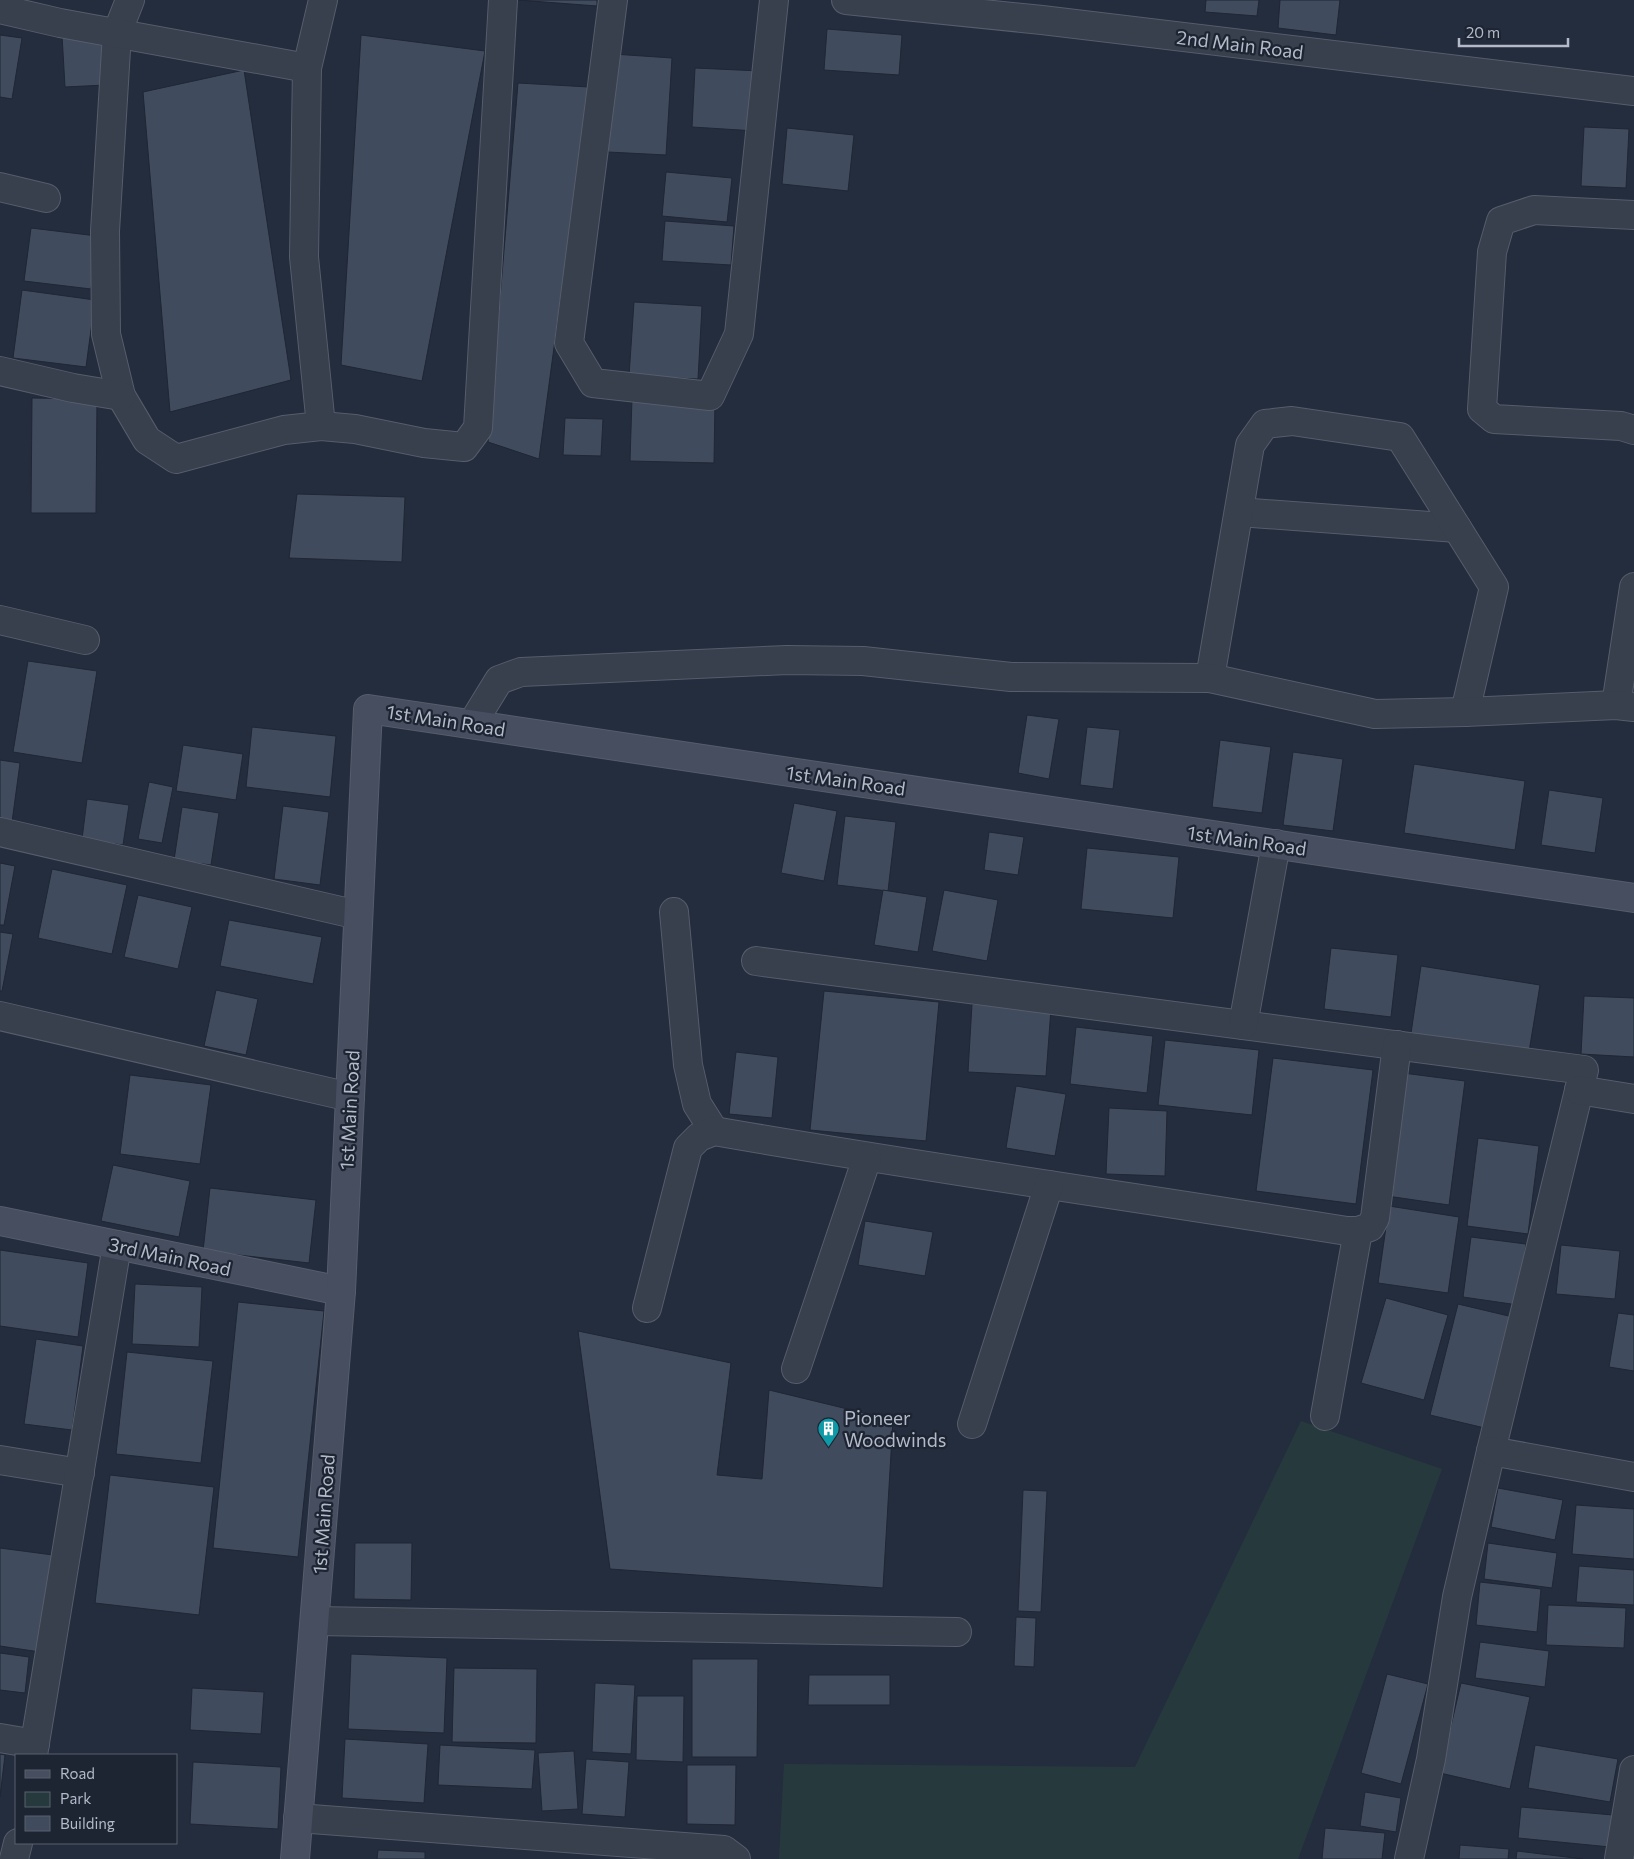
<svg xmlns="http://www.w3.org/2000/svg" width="1634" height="1859" viewBox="0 0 1634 1859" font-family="Commissioner,sans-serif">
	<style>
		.green { fill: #263a3e }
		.building { fill: #404b5d; stroke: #1f2634 }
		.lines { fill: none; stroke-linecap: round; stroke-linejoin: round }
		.street-casing { stroke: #565d6b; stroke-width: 30 }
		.secondary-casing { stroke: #565d6b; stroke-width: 30 }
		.street { stroke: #383f4d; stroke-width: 28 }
		.secondary { stroke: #464e60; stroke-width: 28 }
		.labels { text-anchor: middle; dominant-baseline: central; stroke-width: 4.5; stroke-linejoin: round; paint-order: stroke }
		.street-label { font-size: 19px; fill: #b4bac9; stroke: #1d2432 }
		.poi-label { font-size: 19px; fill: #b4bac9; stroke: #1d2432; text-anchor: start }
	</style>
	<rect width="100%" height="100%" fill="#242d3d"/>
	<path class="green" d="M 1301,1421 L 1442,1469 L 1298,1859 L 779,1859 L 784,1764 L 1135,1767 Z"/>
	<g class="building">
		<path d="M 518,0 L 597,0 L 597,6 Z"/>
		<path d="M 1206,0 L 1259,0 L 1257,16 L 1205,12 Z"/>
		<path d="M 1280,0 L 1340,0 L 1336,35 L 1278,28 Z"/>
		<path d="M 827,29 L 902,35 L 899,75 L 824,70 Z"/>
		<path d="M 102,32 L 105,85 L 65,87 L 62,35 Z"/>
		<path d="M 0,35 L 22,38 L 12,99 L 0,97 Z"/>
		<path d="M 361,35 L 485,51 L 422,381 L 341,365 Z"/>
		<path d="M 613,54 L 672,58 L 666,155 L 608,152 Z"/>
		<path d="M 695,68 L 760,71 L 756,131 L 692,127 Z"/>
		<path d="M 244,70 L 291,380 L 170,412 L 143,92 Z"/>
		<path d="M 518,83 L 589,87 L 539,459 L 488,442 Z"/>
		<path d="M 1584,127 L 1629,129 L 1626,188 L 1581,186 Z"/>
		<path d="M 787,128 L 854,135 L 848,191 L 782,184 Z"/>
		<path d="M 666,172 L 732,178 L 727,222 L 662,216 Z"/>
		<path d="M 665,221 L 734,226 L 731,265 L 662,261 Z"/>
		<path d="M 31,228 L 97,236 L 91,289 L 24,281 Z"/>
		<path d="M 22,290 L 95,300 L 86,367 L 13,358 Z"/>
		<path d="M 634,302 L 702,306 L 698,379 L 629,376 Z"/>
		<path d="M 32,398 L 97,399 L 96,513 L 31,513 Z"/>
		<path d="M 632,398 L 715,400 L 714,463 L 630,461 Z"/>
		<path d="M 565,418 L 603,419 L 601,456 L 563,455 Z"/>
		<path d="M 297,494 L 405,497 L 402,562 L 289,558 Z"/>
		<path d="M 28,661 L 97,671 L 82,763 L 13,752 Z"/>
		<path d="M 1027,715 L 1059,719 L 1049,779 L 1018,773 Z"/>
		<path d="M 252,727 L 336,736 L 330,797 L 246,787 Z"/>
		<path d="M 1087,727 L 1120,730 L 1113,789 L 1080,785 Z"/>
		<path d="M 1220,740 L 1271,747 L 1262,813 L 1212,807 Z"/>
		<path d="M 183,745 L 243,754 L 236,800 L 176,791 Z"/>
		<path d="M 1293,752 L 1343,759 L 1333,831 L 1283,825 Z"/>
		<path d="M 0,760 L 20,763 L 12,822 L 0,820 Z"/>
		<path d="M 1414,764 L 1525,781 L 1515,850 L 1404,833 Z"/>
		<path d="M 149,782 L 173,787 L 162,843 L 138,839 Z"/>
		<path d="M 1549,790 L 1603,798 L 1595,853 L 1541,845 Z"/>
		<path d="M 87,799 L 129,805 L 123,845 L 82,839 Z"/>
		<path d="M 794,803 L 837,811 L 824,881 L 781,873 Z"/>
		<path d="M 283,806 L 329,812 L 320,885 L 274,879 Z"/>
		<path d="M 182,807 L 219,813 L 211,865 L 174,860 Z"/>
		<path d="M 845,816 L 896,822 L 888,891 L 837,885 Z"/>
		<path d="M 989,832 L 1024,837 L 1018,875 L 984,870 Z"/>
		<path d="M 1087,848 L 1179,857 L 1173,918 L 1081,909 Z"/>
		<path d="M 0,863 L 15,866 L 4,925 L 0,925 Z"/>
		<path d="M 52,869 L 127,885 L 112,954 L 38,938 Z"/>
		<path d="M 883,890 L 927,897 L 918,952 L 874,945 Z"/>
		<path d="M 944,890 L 998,900 L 987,961 L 932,951 Z"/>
		<path d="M 138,895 L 192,907 L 178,969 L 124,957 Z"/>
		<path d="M 229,920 L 322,937 L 313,984 L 220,966 Z"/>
		<path d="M 0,932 L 13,934 L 2,991 L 0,991 Z"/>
		<path d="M 1331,948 L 1398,955 L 1391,1017 L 1324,1009 Z"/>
		<path d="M 1421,966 L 1540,985 L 1529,1052 L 1411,1033 Z"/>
		<path d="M 216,990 L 258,999 L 246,1055 L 204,1046 Z"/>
		<path d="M 824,991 L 939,1002 L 926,1141 L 810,1130 Z"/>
		<path d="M 1584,996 L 1634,998 L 1634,1057 L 1581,1054 Z"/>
		<path d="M 972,1004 L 1051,1009 L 1046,1076 L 968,1072 Z"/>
		<path d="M 1076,1027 L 1153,1036 L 1147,1093 L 1070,1084 Z"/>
		<path d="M 1165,1040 L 1259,1050 L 1252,1115 L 1158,1105 Z"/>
		<path d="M 736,1052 L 778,1057 L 772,1118 L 729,1114 Z"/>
		<path d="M 1273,1058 L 1373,1070 L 1356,1204 L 1256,1191 Z"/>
		<path d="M 1403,1073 L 1465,1081 L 1449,1205 L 1387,1196 Z"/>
		<path d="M 130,1075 L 211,1085 L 200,1164 L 120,1154 Z"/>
		<path d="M 1016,1086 L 1066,1094 L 1055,1156 L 1006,1148 Z"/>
		<path d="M 1109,1108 L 1167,1111 L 1165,1176 L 1106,1174 Z"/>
		<path d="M 1478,1138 L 1539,1146 L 1528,1234 L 1467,1226 Z"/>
		<path d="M 113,1165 L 190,1181 L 179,1237 L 101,1221 Z"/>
		<path d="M 210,1188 L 316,1200 L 309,1263 L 203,1251 Z"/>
		<path d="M 1389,1206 L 1459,1217 L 1448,1293 L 1378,1283 Z"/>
		<path d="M 865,1221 L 933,1232 L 925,1276 L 858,1265 Z"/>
		<path d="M 1471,1237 L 1526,1244 L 1518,1305 L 1463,1297 Z"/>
		<path d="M 1561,1245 L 1620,1251 L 1615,1299 L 1556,1294 Z"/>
		<path d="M 0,1250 L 88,1263 L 78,1337 L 0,1326 Z"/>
		<path d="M 135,1284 L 202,1287 L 199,1347 L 132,1344 Z"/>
		<path d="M 1386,1298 L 1448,1315 L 1424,1400 L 1361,1383 Z"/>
		<path d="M 238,1302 L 324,1311 L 298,1557 L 213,1548 Z"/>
		<path d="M 1458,1304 L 1517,1318 L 1489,1429 L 1430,1415 Z"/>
		<path d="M 1618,1313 L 1634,1315 L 1634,1371 L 1609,1367 Z"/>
		<path d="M 578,1331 L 731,1363 L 717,1475 L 762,1479 L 769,1390 L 893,1420 L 883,1588 L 610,1569 Z"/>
		<path d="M 36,1339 L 83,1346 L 72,1430 L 24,1424 Z"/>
		<path d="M 127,1352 L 213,1361 L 201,1463 L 116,1454 Z"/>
		<path d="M 110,1475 L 214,1487 L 199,1615 L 95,1603 Z"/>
		<path d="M 1498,1488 L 1563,1500 L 1555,1540 L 1491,1527 Z"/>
		<path d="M 1023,1490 L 1047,1491 L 1041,1612 L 1018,1611 Z"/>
		<path d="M 1576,1505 L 1634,1509 L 1634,1559 L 1572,1554 Z"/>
		<path d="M 355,1543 L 412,1543 L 411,1600 L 354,1599 Z"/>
		<path d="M 1488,1543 L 1557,1553 L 1552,1588 L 1484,1579 Z"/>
		<path d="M 0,1548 L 53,1555 L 40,1652 L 0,1646 Z"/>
		<path d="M 1579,1566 L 1634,1570 L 1634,1605 L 1576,1602 Z"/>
		<path d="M 1480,1582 L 1541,1589 L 1537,1632 L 1476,1625 Z"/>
		<path d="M 1548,1605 L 1626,1608 L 1624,1648 L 1546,1645 Z"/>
		<path d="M 1016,1617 L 1036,1618 L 1034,1667 L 1014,1666 Z"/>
		<path d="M 1480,1642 L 1549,1651 L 1545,1687 L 1475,1678 Z"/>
		<path d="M 0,1653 L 29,1657 L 25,1693 L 0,1690 Z"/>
		<path d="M 351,1654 L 447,1658 L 444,1733 L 348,1729 Z"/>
		<path d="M 692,1659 L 758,1659 L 757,1757 L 692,1757 Z"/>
		<path d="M 454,1668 L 537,1669 L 536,1743 L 452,1742 Z"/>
		<path d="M 1387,1674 L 1428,1684 L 1401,1784 L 1361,1773 Z"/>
		<path d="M 809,1675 L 890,1675 L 890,1705 L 808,1705 Z"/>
		<path d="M 595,1683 L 635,1685 L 631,1754 L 592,1752 Z"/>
		<path d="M 1461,1683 L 1530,1697 L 1510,1789 L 1440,1773 Z"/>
		<path d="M 192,1688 L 264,1692 L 261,1734 L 190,1730 Z"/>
		<path d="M 637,1696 L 684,1696 L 683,1762 L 636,1760 Z"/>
		<path d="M 345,1739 L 428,1744 L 424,1803 L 342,1798 Z"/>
		<path d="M 440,1745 L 535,1750 L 532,1789 L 438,1785 Z"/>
		<path d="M 1535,1745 L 1618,1759 L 1610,1802 L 1528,1788 Z"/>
		<path d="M 574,1751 L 578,1809 L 542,1811 L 538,1753 Z"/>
		<path d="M 0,1754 L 5,1755 L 0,1797 Z"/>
		<path d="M 586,1759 L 629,1762 L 625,1817 L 582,1814 Z"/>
		<path d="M 193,1762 L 281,1767 L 278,1829 L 190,1824 Z"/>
		<path d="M 687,1765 L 736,1765 L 735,1825 L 687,1824 Z"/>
		<path d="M 1365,1792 L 1401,1798 L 1396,1832 L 1360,1826 Z"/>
		<path d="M 1521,1807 L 1613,1815 L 1610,1847 L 1518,1838 Z"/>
		<path d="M 1325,1828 L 1385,1833 L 1382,1859 L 1322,1859 Z"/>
		<path d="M 1460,1845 L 1509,1849 L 1508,1859 L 1459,1859 Z"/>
		<path d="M 378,1850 L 425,1852 L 425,1859 L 377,1859 Z"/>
		<path d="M 1517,1851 L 1583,1859 L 1516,1859 Z"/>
	</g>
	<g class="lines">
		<defs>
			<g id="street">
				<path d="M 130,0 L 117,33 L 105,231 L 106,334 L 121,396 L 147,440 L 176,459 L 284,430 L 321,426 L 355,429 L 424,443 L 464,447 L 478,428 L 503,0"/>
				<path d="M 613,0 L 569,343 L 593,383 L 710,396 L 739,334 L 774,0"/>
				<path d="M 846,0 L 1042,20 L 1634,91"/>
				<path d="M 0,9 L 60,23 L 307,68"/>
				<path d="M 0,187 L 46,198"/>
				<path d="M 1634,215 L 1534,210 L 1501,221 L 1492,252 L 1482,409 L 1494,419 L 1621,426 L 1634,430"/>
				<path d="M 0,371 L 73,388 L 121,396"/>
				<path d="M 321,426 L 304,257 L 307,68 L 323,0"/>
				<path d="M 1239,512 L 1457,528"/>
				<path d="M 0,620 L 85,640"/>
				<path d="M 1210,678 L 1250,445 L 1265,424 L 1292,421 L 1400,437 L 1494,587 L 1465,712"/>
				<path d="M 1616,705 L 1634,587"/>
				<path d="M 472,724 L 499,680 L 521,672 L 787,660 L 863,661 L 1011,677 L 1210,678 L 1375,714 L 1465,712 L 1616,705 L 1634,707"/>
				<path d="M 0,832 L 358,915"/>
				<path d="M 674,912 L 688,1065 L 697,1104 L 714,1131"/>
				<path d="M 756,961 L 1584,1070 L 1491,1451 L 1457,1597 L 1431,1759 L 1409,1859"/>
				<path d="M 0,1016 L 350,1097"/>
				<path d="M 1243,1025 L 1276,844"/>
				<path d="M 1579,1090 L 1634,1099"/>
				<path d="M 647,1308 L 688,1148 L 699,1137 L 714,1131 C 925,1168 1136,1197 1347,1231 L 1358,1231 L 1370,1227 L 1375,1218 L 1397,1045"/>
				<path d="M 796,1369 L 867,1158"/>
				<path d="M 1325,1416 L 1358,1231"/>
				<path d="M 972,1424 L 1049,1185"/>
				<path d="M 1491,1451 L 1634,1477"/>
				<path d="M 0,1460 L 80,1473"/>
				<path d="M 315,1621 L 957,1632"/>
				<path d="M 0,1738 L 35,1744"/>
				<path d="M 33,1755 L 117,1245"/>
				<path d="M 298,1818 L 724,1850 L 736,1859"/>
				<path d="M 14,1859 L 18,1843"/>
				<path d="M 1619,1859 L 1634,1770"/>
			</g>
			<g id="secondary">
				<path d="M 0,1221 L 341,1291"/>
				<path d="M 295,1859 L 341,1291 L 368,709 L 1634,898"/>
			</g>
		</defs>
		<use href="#street" class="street-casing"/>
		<use href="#secondary" class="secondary-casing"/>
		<use href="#street" class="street"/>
		<use href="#secondary" class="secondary"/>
	</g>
	<defs>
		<symbol id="building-pin" viewBox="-11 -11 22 30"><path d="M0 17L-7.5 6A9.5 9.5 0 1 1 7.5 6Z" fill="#0f9aa8" stroke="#1d2432"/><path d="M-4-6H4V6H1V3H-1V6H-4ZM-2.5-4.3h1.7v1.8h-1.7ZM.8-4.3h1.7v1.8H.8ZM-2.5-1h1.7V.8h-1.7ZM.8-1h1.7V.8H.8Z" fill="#fff"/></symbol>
	</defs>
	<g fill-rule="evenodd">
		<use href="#building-pin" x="816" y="1416" width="25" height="34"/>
	</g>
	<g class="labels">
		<g class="street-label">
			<text transform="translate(1240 44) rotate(7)">2nd Main Road</text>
			<text transform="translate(446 720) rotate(9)">1st Main Road</text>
			<text transform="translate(846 780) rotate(8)">1st Main Road</text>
			<text transform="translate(1247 840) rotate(8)">1st Main Road</text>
			<text transform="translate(349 1110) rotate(-87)">1st Main Road</text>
			<text transform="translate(170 1256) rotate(12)">3rd Main Road</text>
			<text transform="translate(323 1514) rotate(-86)">1st Main Road</text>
		</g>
		<g class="poi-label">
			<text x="844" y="1417">Pioneer<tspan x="844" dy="22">Woodwinds</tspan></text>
		</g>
	</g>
	<rect x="15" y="1754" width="162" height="90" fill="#1d2432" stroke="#59606e"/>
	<rect x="25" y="1770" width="25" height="8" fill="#464e60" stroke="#59606e"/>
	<text x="60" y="1779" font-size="15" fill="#b4bac9">Road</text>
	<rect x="25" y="1792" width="25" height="15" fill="#263a3e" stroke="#59606e"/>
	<text x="60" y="1804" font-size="15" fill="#b4bac9">Park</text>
	<rect x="25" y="1816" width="25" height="15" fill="#404b5d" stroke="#59606e"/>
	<text x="60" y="1829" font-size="15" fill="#b4bac9">Building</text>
	<path d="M1459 38v8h109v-8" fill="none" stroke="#b4bac9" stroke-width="2.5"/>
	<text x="1466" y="38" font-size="15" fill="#b4bac9" stroke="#1d2432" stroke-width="4" paint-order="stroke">20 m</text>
</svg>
